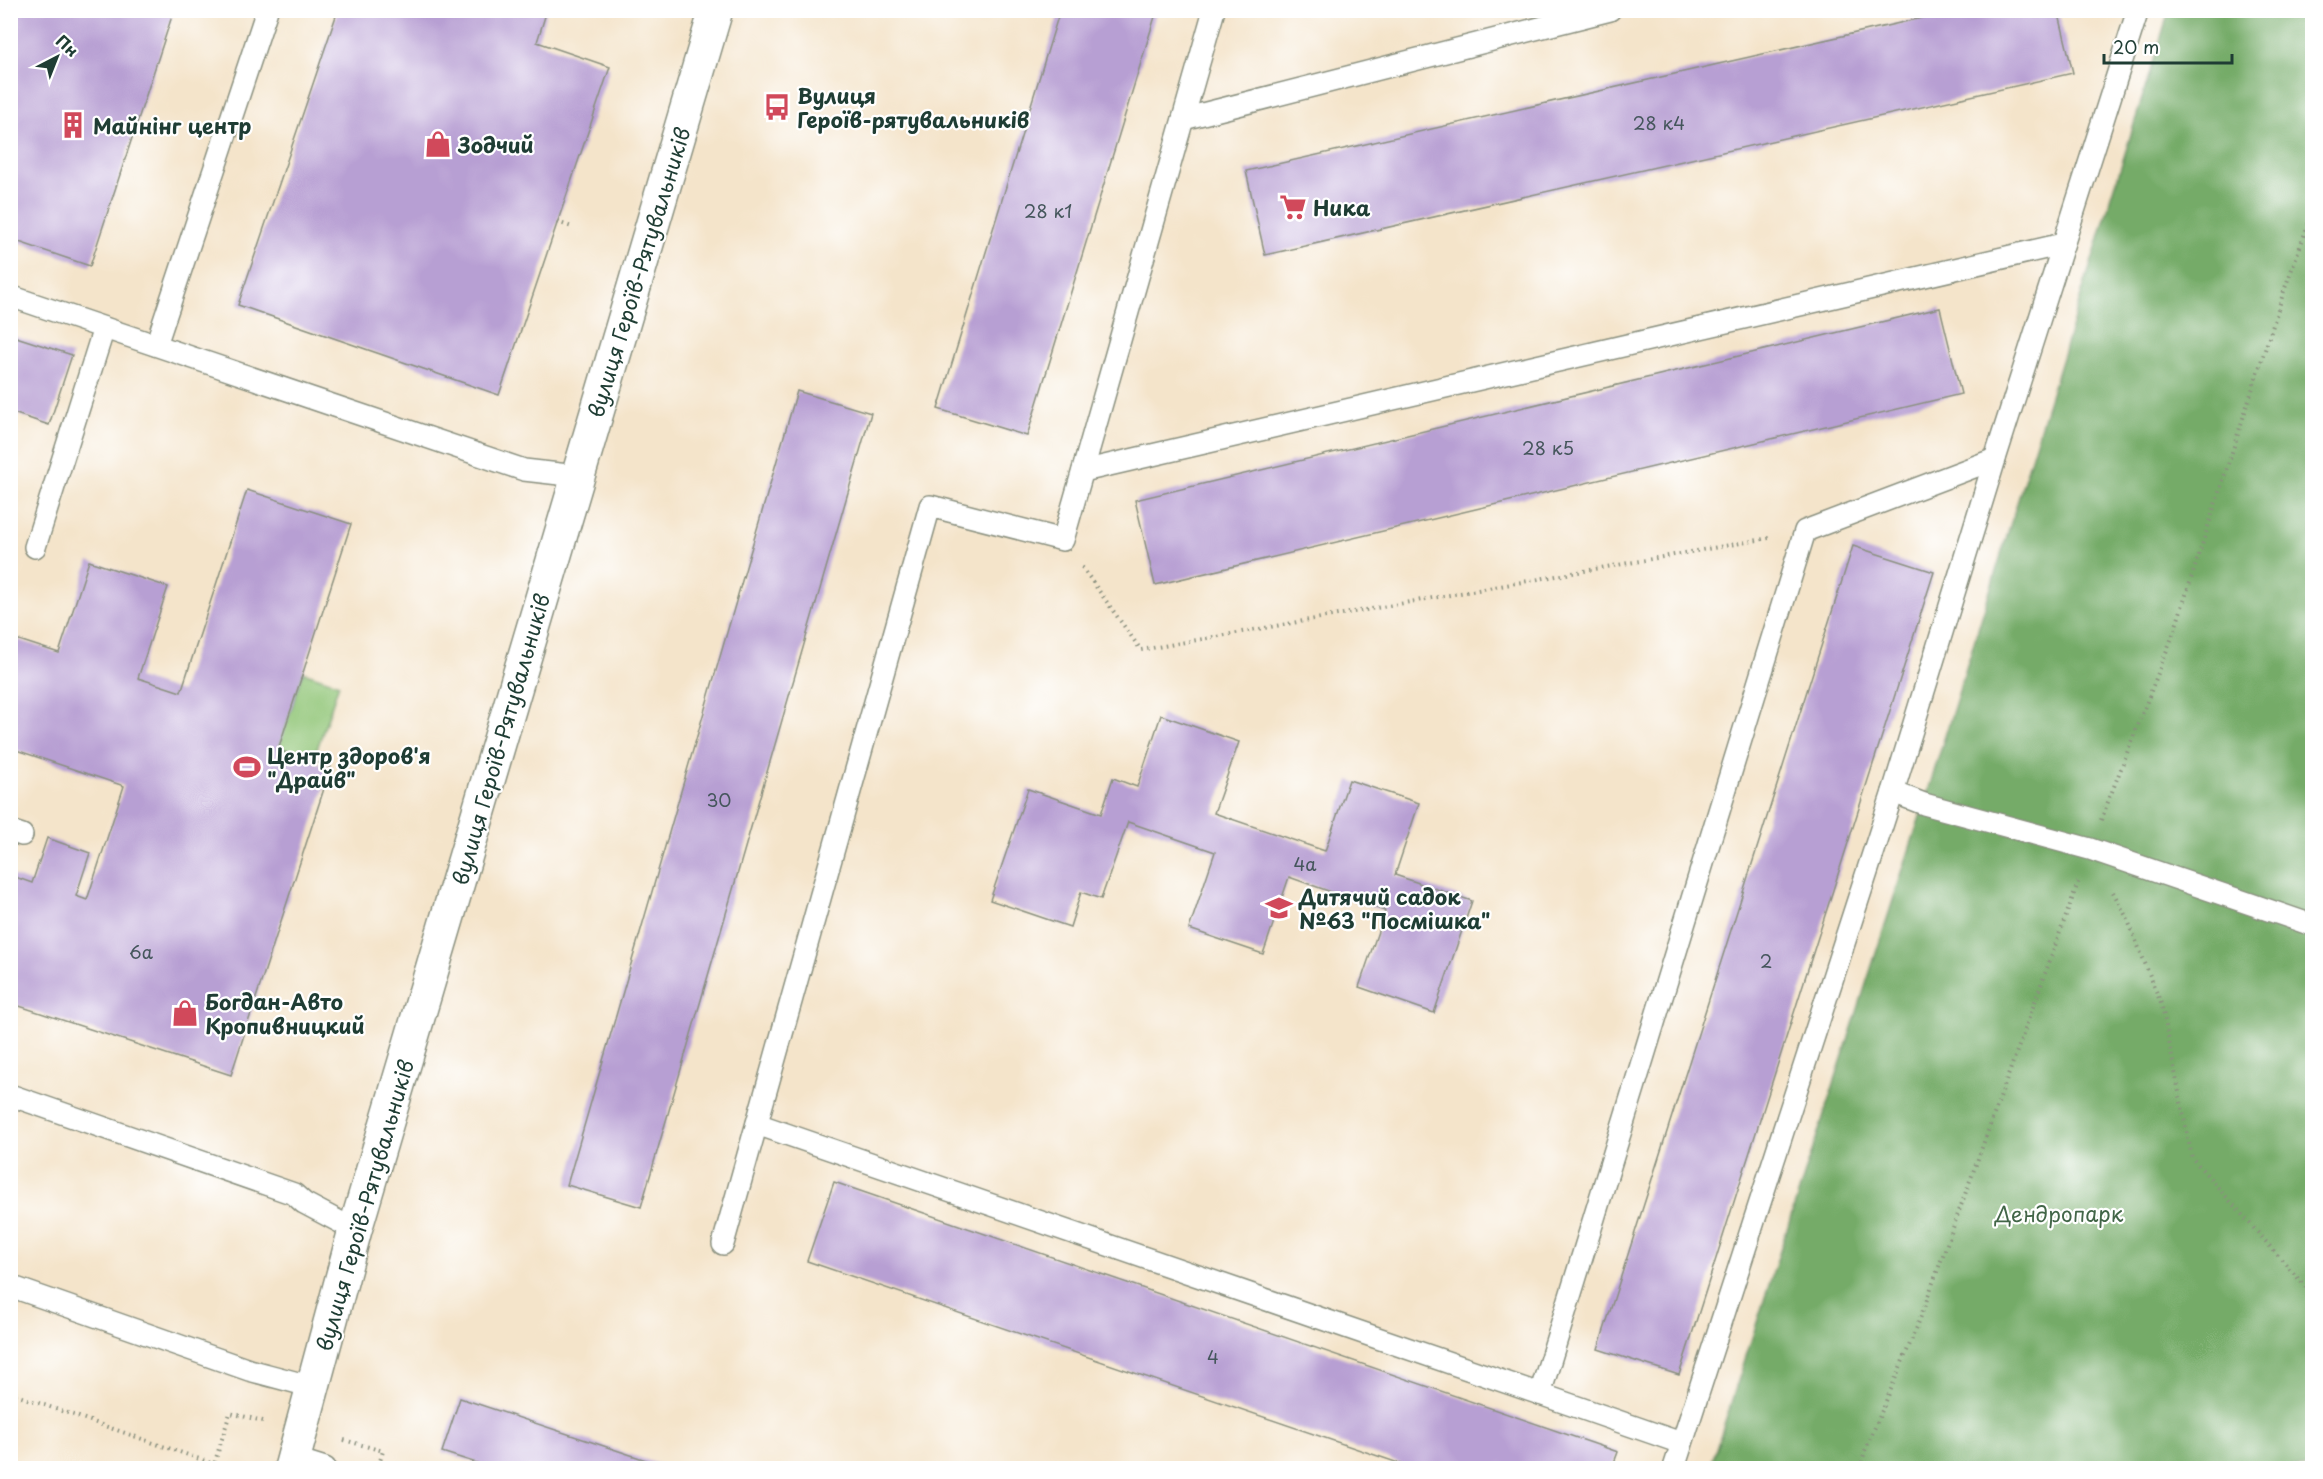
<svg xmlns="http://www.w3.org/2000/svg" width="2323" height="1479" viewBox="0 0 2323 1479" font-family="'Playpen Sans',sans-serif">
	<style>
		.green { fill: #92c678; stroke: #588256; stroke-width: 1.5 }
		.forest { fill: #75ab68; stroke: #4a744e; stroke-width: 1.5 }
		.building { fill: #b79fd3 }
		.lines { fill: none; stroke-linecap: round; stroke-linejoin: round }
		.service-casing { stroke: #8a907f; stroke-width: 24 }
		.secondary-casing { stroke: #8a907f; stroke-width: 36 }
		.path { stroke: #8a907f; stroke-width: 4; stroke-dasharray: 1.5 4.5; stroke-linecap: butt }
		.service { stroke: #fff; stroke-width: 21 }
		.secondary { stroke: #fff; stroke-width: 33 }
		.labels { text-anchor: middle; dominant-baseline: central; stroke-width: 4.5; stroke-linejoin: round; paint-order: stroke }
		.number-label { font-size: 18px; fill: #45565c }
		.poi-label { font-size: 21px; font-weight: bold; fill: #1f3d34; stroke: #fff; text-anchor: start }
		.street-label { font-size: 21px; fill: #1f3d34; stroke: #fff }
		.park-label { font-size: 21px; fill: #426648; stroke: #fff }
	</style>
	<rect width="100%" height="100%" fill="#fff"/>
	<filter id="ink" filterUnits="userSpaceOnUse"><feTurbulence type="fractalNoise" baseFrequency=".0167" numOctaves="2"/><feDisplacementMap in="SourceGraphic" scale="12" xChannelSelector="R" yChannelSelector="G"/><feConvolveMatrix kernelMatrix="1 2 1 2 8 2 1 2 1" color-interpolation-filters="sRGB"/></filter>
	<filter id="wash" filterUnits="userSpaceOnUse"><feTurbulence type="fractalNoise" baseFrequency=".008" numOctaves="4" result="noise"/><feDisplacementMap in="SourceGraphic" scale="24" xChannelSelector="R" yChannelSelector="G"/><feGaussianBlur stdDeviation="1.35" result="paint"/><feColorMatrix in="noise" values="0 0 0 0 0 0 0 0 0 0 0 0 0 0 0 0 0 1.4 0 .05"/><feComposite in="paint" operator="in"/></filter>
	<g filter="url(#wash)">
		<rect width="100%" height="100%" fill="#f4e4ca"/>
		<path class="green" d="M 303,672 L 339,684 L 313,761 L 278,750 Z"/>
		<path class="forest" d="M 2169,11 L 2312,11 L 2312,1468 L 1710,1468 L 1924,804 Z"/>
		<g id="blocks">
			<g class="building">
				<path d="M 10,10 L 174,10 L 90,266 L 10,239 Z"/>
				<path d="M 338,10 L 547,10 L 537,42 L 610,67 L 499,395 L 238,305 Z"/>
				<path d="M 1060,10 L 1157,10 L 1027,436 L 938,409 Z"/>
				<path d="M 1957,10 L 2058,10 L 2073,73 L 1265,255 L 1246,171 Z"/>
				<path d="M 1940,308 L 1961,394 L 1155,585 L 1135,500 Z"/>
				<path d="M 10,335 L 72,355 L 49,425 L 10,412 Z"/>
				<path d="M 797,391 L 871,413 L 641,1207 L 567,1185 Z"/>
				<path d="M 247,490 L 351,524 L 278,750 L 331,767 L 231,1075 L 10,1003 L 10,875 L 32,883 L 47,838 L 90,853 L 76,896 L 87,900 L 124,786 L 10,748 L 10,637 L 59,653 L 89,561 L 168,587 L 138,678 L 181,692 Z"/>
				<path d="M 1853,546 L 1934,572 L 1679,1375 L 1598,1349 Z"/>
				<path d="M 1161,715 L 1239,742 L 1214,813 L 1325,851 L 1349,780 L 1419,803 L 1395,875 L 1472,901 L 1434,1013 L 1359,987 L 1385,911 L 1289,877 L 1263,954 L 1189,929 L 1215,852 L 1128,822 L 1101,899 L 1081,892 L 1070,927 L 990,900 L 1028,789 L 1101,814 L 1113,778 L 1137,787 Z"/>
				<path d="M 834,1182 L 1618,1452 L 1612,1468 L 1413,1468 L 807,1261 Z"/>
				<path d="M 460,1398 L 670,1468 L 492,1468 L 442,1452 Z"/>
			</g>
		</g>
	</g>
	<g filter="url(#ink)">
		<use href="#blocks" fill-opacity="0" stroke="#8a907f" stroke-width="1.5"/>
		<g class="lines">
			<defs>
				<g id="service">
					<path d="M 1183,119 L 1610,10"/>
					<path d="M 10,296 L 524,470 L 577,476"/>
					<path d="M 156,345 L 267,10"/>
					<path d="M 1083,471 L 2063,244"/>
					<path d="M 35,547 L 104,328"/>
					<path d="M 1893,792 L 1924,804 L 2090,849 L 2312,925"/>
					<path d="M 10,831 L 22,835"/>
					<path d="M 10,1095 L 294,1194 L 304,1203 L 355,1230"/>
					<path d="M 757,1124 L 1540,1394"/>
					<path d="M 723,1244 L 930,506 L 1063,540 L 1214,10"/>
					<path d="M 10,1286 L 249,1370 L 313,1387"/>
					<path d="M 1681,1443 L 1540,1394 L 1805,531 L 1995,459"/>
					<path d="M 293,1458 L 325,1468"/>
					<path d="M 1674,1468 L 1893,792 L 1995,459 L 2138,10"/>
				</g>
				<path id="secondary" d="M 291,1468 L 355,1230 L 716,10"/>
			</defs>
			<use href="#service" class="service-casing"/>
			<use href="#secondary" class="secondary-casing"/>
			<g class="path">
				<path d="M 557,222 L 572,227"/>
				<path d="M 1082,567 L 1141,650 L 1769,538"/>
				<path d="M 2101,820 L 2174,632 L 2285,288 L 2312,214"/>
				<path d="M 2113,892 L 2127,918 L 2162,1006 L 2192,1158 L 2312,1294"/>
				<path d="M 10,1393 L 214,1464"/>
				<path d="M 344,1440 L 383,1451 L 378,1468"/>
				<path d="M 213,1468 L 230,1413 L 263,1421"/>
				<path d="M 1860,1468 L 1865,1451 L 1917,1327 L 2079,880"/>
			</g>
			<use href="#service" class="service"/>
			<use href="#secondary" class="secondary"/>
		</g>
	</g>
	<defs>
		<symbol id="bus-bare" viewBox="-9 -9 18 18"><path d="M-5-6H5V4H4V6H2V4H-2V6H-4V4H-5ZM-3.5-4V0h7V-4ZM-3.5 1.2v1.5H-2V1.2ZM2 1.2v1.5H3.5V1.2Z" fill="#d1495b" stroke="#fff" stroke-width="2.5" paint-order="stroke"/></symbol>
		<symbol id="building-bare" viewBox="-9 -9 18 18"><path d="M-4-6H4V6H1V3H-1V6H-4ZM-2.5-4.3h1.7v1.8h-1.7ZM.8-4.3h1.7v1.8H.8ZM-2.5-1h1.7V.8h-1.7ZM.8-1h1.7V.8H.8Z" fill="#d1495b" stroke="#fff" stroke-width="2.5" paint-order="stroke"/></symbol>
		<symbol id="shop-bare" viewBox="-9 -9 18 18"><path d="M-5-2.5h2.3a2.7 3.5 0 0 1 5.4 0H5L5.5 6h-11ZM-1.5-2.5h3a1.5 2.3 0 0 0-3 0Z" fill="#d1495b" stroke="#fff" stroke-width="2.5" paint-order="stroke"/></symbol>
		<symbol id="supermarket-bare" viewBox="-9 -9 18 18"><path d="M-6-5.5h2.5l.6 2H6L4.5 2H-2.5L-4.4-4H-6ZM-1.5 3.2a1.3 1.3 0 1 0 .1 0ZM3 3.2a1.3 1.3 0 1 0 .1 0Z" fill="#d1495b" stroke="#fff" stroke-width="2.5" paint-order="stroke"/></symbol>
		<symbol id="stadium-bare" viewBox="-9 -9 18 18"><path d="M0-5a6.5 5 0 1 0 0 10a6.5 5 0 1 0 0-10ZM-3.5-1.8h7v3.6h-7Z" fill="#d1495b" stroke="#fff" stroke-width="2.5" paint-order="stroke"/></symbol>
		<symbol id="school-bare" viewBox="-9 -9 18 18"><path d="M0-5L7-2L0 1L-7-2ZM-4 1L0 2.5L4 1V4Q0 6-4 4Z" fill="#d1495b" stroke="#fff" stroke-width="2.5" paint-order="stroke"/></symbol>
	</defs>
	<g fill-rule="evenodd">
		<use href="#bus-bare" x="758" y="88" width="38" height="38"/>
		<use href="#building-bare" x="54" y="106" width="38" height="38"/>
		<use href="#shop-bare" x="419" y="125" width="38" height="38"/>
		<use href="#supermarket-bare" x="1274" y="188" width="38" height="38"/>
		<use href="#stadium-bare" x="228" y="748" width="38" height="38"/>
		<use href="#school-bare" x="1260" y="889" width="38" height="38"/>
		<use href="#shop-bare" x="166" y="994" width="38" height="38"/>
	</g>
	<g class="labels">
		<g class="number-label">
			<text x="1659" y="122">28 к4</text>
			<text x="1048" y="210">28 к1</text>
			<text x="1548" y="447">28 к5</text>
			<text x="719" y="799">30</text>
			<text x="1305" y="863">4а</text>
			<text x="141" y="951">6а</text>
			<text x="1766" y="960">2</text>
			<text x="1213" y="1356">4</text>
		</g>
		<g class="poi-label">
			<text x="797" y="95">Вулиця<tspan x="797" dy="24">Героїв-рятувальників</tspan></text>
			<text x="93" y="125">Майнінг центр</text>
			<text x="458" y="144">Зодчий</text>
			<text x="1313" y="207">Ника</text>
			<text x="267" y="755">Центр здоров'я<tspan x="267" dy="24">"Драйв"</tspan></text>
			<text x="1299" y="896">Дитячий садок<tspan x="1299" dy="24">№63 "Посмішка"</tspan></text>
			<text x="205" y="1001">Богдан-Авто<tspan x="205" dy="24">Кропивницкий</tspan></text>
		</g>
		<g class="street-label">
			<text transform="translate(638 272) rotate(-73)">вулиця Героїв-Рятувальників</text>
			<text transform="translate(500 739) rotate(-74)">вулиця Героїв-Рятувальників</text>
			<text transform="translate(364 1205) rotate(-74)">вулиця Героїв-Рятувальників</text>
		</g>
		<g class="park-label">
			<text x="2059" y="1213">Дендропарк</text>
		</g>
	</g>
	<rect width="2323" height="1479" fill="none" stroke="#fff" stroke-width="36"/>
	<g transform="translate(57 57) rotate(42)" stroke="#ffffff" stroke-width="4.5" paint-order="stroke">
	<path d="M0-4.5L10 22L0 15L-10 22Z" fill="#1f3d34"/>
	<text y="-9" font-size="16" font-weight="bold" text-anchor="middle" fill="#1f3d34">Пн</text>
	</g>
	<path d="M2104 54v9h128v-9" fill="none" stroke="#1f3d34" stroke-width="3"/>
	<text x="2113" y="54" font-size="18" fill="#1f3d34" stroke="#ffffff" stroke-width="4.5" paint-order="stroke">20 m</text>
</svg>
